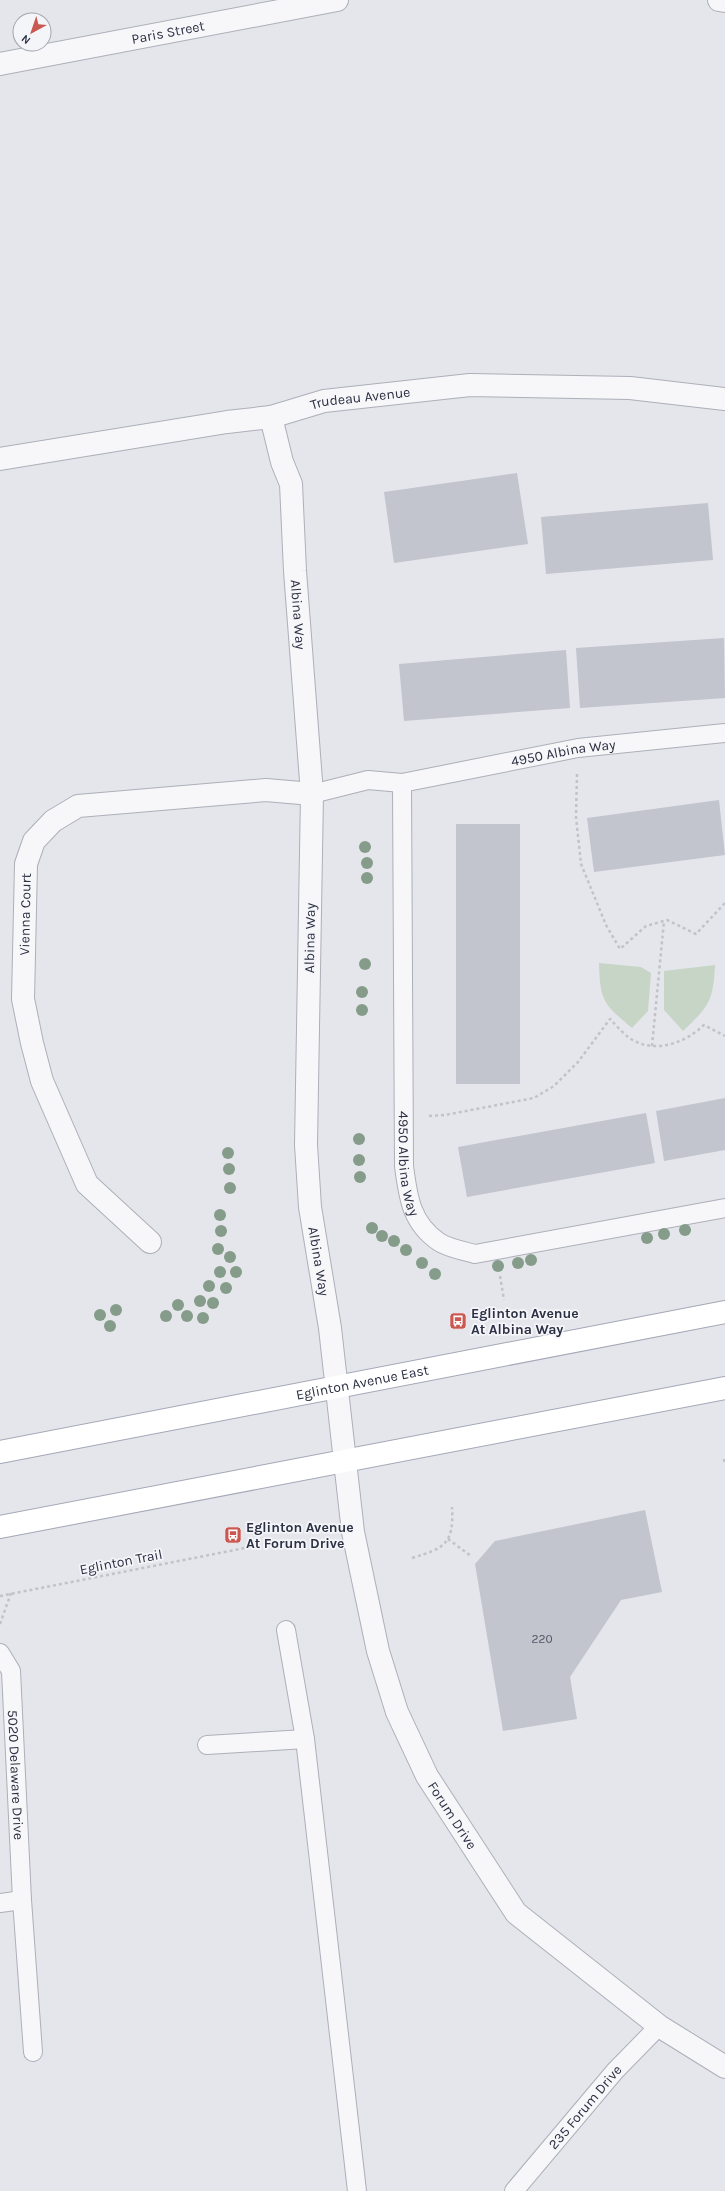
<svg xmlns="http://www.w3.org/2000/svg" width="725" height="2191" viewBox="0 0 725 2191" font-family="Karla,sans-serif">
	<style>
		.green { fill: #c7d5c6 }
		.building { fill: #c2c4ce }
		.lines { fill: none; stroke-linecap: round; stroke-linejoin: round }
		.service-casing { stroke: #adafb9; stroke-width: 20 }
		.minor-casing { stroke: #adafb9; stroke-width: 24 }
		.primary-casing { stroke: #a4a8b7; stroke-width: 24 }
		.path { stroke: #c2c3ca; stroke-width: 2.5; stroke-dasharray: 3 3; stroke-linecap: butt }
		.service { stroke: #f7f7fa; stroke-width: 18 }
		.minor { stroke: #f7f7fa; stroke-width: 22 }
		.primary { stroke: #fff; stroke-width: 22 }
		.tree { fill: #869c8a }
		.labels { text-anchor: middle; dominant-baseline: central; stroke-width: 3.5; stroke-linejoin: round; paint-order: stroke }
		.number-label { font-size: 12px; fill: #525566 }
		.street-label { font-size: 14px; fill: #2c3043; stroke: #f4f5f9 }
		.poi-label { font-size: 14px; font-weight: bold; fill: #2c3043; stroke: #f4f5f9; text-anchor: start }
	</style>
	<rect width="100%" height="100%" fill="#e4e6eb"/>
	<g class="green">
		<path d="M 599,963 L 641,967 L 651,973 L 648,1011 L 632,1028 C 604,1004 600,1002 599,963 Z"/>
		<path d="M 715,965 C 713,1002 709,1006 683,1031 L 664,1010 L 664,971 Z"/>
	</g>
	<g class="building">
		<path d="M 517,473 L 528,544 L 394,563 L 384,492 Z"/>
		<path d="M 708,503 L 713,560 L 546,574 L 541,517 Z"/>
		<path d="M 724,638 L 725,698 L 580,708 L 576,648 Z"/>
		<path d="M 566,650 L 570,708 L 404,721 L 399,664 Z"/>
		<path d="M 719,800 L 725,855 L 594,872 L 587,818 Z"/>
		<rect x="456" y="824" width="64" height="260"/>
		<path d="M 725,1098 L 725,1150 L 664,1161 L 656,1111 Z"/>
		<path d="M 646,1113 L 655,1163 L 467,1197 L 458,1147 Z"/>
		<path d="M 645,1510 L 662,1592 L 621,1600 L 570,1677 L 577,1719 L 503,1731 L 475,1564 L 495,1541 Z"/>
	</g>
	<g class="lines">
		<defs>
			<g id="service">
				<path id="s1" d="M 402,783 L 404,1166 C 408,1197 411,1223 439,1242 C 448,1248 464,1251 475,1254 L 725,1208"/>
				<path id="s2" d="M 312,794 L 368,780 L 402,783 L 578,748 L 725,733"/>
				<path d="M 286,1630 L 305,1739 L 357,2191"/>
				<path id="s3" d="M 0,1653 L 11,1671 L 22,1900 L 33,2052"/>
				<path d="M 207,1745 L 305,1739"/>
				<path d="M 0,1903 L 22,1900"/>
				<path id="s4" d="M 514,2191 L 615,2071 L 659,2026"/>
			</g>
			<g id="minor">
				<path d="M 719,0 L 725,1"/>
				<path id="s5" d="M 0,64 L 337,0"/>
				<path id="s6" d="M 271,417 L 282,462 L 291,484 L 295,571 L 312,794 L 306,1145 L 310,1207 L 330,1328 L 353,1532 L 378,1651 L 397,1712 L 427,1776 L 516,1913 L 659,2026 L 725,2067"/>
				<path id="s7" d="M 0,459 L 227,422 L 271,417 L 324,401 L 470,385 L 630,388 L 725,399"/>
				<path id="s8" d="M 150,1242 L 87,1184 L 42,1081 L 32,1043 L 23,999 L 26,864 L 34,841 L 53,821 L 78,806 L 266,790 L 312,794"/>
			</g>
			<g id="primary">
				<path id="s9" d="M 0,1452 L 725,1312"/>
				<path d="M 0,1527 L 725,1388"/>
			</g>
		</defs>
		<use href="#service" class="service-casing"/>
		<use href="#minor" class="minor-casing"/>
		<use href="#primary" class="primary-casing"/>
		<g class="path">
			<path d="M 577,774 L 576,817 L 581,864 L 606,925 L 620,949 L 646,926 L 667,920 L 696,934 L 725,903"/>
			<path d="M 652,1046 L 664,921"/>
			<path d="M 429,1116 L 445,1115 L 534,1098 L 554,1086 L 578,1062 L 610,1019 C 616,1025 623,1034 631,1039 C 655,1054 685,1043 704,1025 L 725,1036"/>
			<path d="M 500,1276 L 504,1300"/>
			<path d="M 724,1459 L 725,1465"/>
			<path d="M 448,1539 L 471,1556"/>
			<path d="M 412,1558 C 445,1548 454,1544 452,1507"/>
			<path d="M 0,1596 L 245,1548"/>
			<path d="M 0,1624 L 11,1593"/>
		</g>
		<use href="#service" class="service"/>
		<use href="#minor" class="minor"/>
		<use href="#primary" class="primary"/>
	</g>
	<g class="tree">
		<circle cx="365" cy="847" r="6"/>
		<circle cx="367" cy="863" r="6"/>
		<circle cx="367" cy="878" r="6"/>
		<circle cx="365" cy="964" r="6"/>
		<circle cx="362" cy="992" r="6"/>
		<circle cx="362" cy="1010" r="6"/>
		<circle cx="359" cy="1139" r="6"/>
		<circle cx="228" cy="1153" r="6"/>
		<circle cx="359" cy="1160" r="6"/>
		<circle cx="229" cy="1169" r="6"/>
		<circle cx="360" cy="1177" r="6"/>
		<circle cx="230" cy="1188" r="6"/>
		<circle cx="220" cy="1215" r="6"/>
		<circle cx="372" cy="1228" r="6"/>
		<circle cx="685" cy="1230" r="6"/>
		<circle cx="221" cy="1231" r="6"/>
		<circle cx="664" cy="1234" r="6"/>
		<circle cx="382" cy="1236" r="6"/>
		<circle cx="647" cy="1238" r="6"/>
		<circle cx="394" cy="1241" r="6"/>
		<circle cx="218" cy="1249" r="6"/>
		<circle cx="406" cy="1250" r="6"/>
		<circle cx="230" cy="1257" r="6"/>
		<circle cx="531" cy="1260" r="6"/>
		<circle cx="422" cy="1263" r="6"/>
		<circle cx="518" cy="1263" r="6"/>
		<circle cx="498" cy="1266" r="6"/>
		<circle cx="220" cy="1272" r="6"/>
		<circle cx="236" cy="1272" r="6"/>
		<circle cx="435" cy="1274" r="6"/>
		<circle cx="209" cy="1286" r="6"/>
		<circle cx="226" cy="1288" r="6"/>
		<circle cx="200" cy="1301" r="6"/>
		<circle cx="213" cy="1303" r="6"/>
		<circle cx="178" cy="1305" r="6"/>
		<circle cx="116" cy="1310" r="6"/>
		<circle cx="100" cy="1315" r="6"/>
		<circle cx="166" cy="1316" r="6"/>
		<circle cx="187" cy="1316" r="6"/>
		<circle cx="203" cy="1318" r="6"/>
		<circle cx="110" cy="1326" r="6"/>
	</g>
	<defs>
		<symbol id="bus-square" viewBox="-11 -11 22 22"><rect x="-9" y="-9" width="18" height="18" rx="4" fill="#c95851" stroke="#f4f5f9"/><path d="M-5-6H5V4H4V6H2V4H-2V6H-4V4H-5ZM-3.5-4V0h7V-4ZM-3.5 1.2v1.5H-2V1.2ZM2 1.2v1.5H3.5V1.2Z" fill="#fff"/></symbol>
	</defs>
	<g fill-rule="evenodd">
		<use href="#bus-square" x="448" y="1311" width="20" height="20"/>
		<use href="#bus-square" x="223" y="1525" width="20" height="20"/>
	</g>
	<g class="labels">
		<g class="number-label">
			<text x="542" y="1639">220</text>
		</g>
		<g class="street-label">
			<text stroke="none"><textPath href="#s5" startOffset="171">Paris Street</textPath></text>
			<text stroke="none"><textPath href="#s7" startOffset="366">Trudeau Avenue</textPath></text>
			<text stroke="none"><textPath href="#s6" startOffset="201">Albina Way</textPath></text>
			<text stroke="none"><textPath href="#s2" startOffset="256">4950 Albina Way</textPath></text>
			<text stroke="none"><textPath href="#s8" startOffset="367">Vienna Court</textPath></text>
			<text transform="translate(310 938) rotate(-89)">Albina Way</text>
			<text stroke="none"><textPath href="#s1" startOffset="381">4950 Albina Way</textPath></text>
			<text stroke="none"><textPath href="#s6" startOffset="849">Albina Way</textPath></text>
			<text stroke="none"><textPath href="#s9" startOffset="369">Eglinton Avenue East</textPath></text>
			<text transform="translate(121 1562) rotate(-11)">Eglinton Trail</text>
			<text stroke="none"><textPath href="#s3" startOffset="125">5020 Delaware Drive</textPath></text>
			<text stroke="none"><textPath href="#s6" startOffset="1425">Forum Drive</textPath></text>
			<text stroke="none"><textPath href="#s4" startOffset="110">235 Forum Drive</textPath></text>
		</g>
		<g class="poi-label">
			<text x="471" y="1313">Eglinton Avenue<tspan x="471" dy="16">At Albina Way</tspan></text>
			<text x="246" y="1527">Eglinton Avenue<tspan x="246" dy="16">At Forum Drive</tspan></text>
		</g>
	</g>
	<g transform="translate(32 32) rotate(220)"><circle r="19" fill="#f4f5f9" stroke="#a4a6b0"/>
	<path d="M0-3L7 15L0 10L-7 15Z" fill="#c95851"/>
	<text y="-6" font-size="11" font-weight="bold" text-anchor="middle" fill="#2c3043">N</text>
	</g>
</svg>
